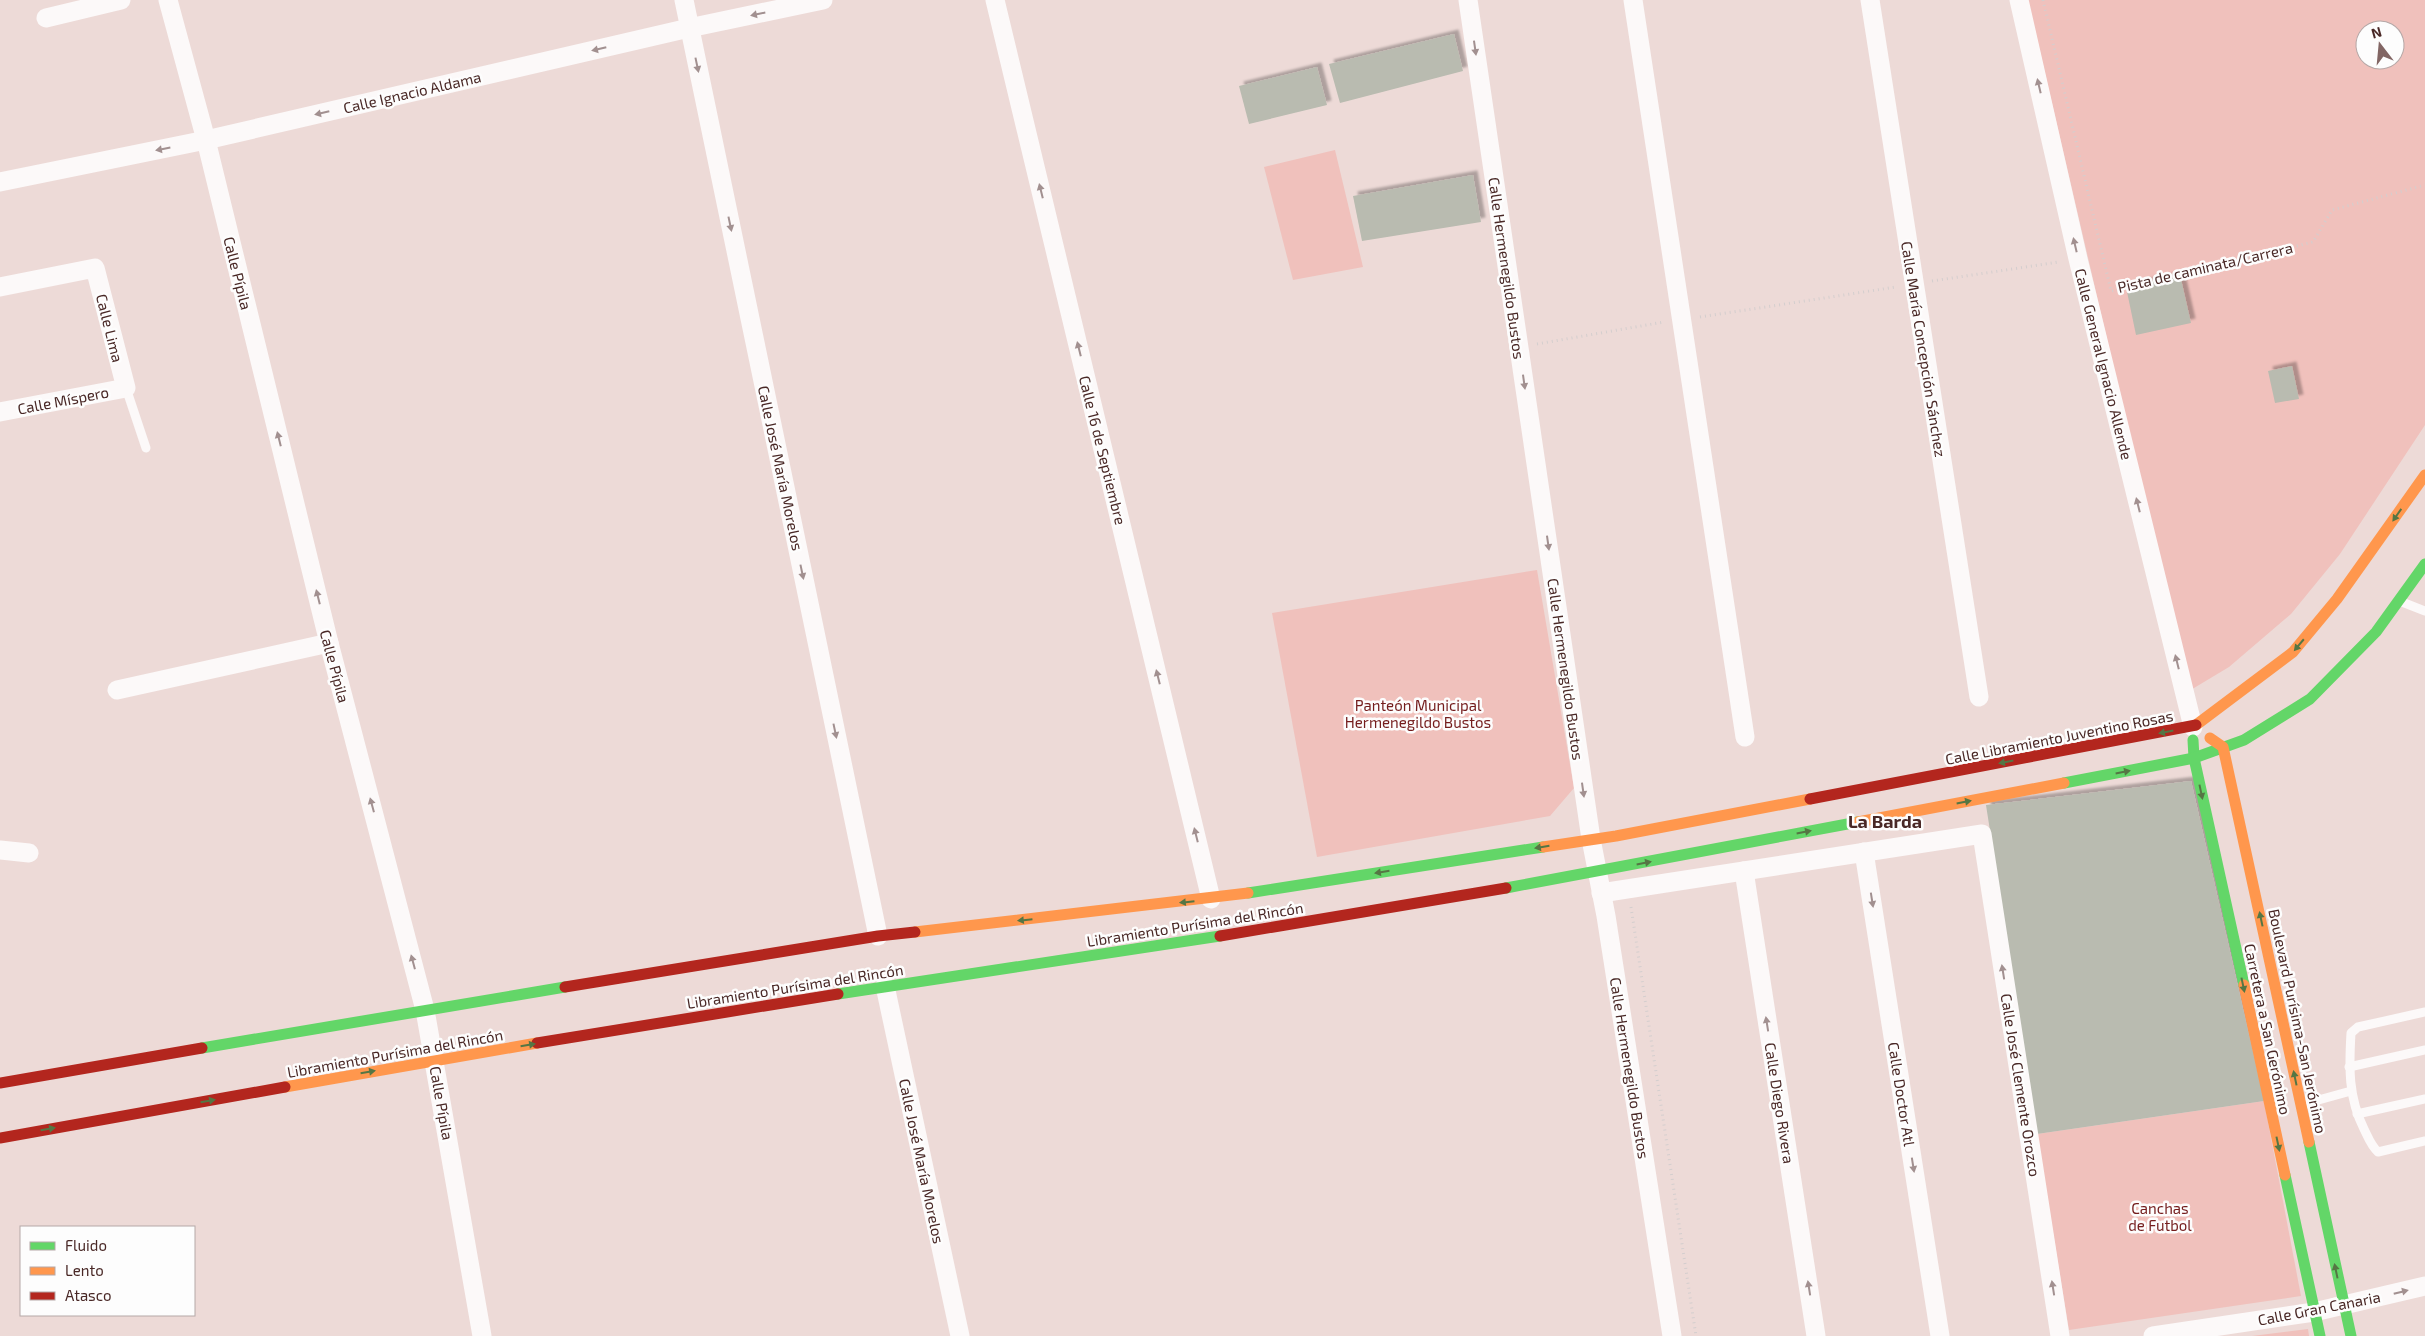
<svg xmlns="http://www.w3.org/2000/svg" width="2425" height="1336" viewBox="0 0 2425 1336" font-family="'Exo 2',sans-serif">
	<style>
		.green { fill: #f0c1bc; fill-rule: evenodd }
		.building { fill: #b9bbb0; filter: url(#shadow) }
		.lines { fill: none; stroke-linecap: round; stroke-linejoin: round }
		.path { stroke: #d4cece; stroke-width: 3; stroke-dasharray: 1 4; stroke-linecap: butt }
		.lane { stroke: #fcf9f9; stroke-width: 9 }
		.street { stroke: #fcf9f9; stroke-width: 19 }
		.fast { stroke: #63d668; stroke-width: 11 }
		.slow { stroke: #ff974d; stroke-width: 11 }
		.jam { stroke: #b3261e; stroke-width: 11 }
		.oneway { fill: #a29090 }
		.oneway2 { fill: #557644 }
		.labels { text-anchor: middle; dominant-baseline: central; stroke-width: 5; stroke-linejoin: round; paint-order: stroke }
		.street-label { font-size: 15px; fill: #492826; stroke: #fdfdfd }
		.park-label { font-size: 15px; fill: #741c1c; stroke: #fdfdfd }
		.quarter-label { font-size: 18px; font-weight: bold; fill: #492826; stroke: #fdfdfd }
	</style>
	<defs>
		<filter id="shadow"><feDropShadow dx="4.5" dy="-4.5" stdDeviation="1" flood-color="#0004"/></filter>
	</defs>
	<rect width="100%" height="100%" fill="#eddad7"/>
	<g class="green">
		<path d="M 2028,0 L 2425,0 L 2425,425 L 2340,554 L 2291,614 L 2229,667 L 2189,691 ZM 2365,30 L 2395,30 L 2395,60 L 2365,60 Z"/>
		<path d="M 1335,150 L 1363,267 L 1293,280 L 1264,167 Z"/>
		<path d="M 1537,570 L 1574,788 L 1550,816 L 1317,857 L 1272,613 Z"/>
		<path d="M 2264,1101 L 2301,1296 L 2069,1330 L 2037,1134 Z"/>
		<path d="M 2308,1329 L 2309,1336 L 2252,1336 Z"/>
	</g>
	<g class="building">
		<path d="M 1454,34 L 1463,71 L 1340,103 L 1329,64 Z"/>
		<path d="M 1317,67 L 1327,105 L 1249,124 L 1239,86 Z"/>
		<path d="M 1473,175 L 1481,222 L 1362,241 L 1353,196 Z"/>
		<path d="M 2180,275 L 2191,323 L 2136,335 L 2126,287 Z"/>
		<path d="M 2292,366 L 2299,399 L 2275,403 L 2268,371 Z"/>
		<path d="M 2191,781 L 2264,1101 L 2037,1134 L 1986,805 Z"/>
	</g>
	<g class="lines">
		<g class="path">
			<path d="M 2043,0 L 2111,291 L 2313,242 L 2332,210 L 2425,185"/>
			<path d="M 1932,281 L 2059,262"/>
			<path d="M 1700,317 L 1896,287"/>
			<path d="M 1537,344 L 1664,322"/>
			<path d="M 1631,907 L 1696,1336"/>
		</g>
		<g class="lane">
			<path d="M 126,388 L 146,448"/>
			<path d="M 2402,602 L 2425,611"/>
			<path d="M 2425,1012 L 2358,1027 L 2351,1033 C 2349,1067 2348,1097 2364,1129 C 2368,1137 2371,1146 2378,1152 L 2425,1141"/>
			<path d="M 2349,1067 L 2425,1050"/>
			<path d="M 2304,1104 L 2351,1091"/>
			<path d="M 2357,1114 L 2425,1099"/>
		</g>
		<g class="street">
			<path d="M 168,0 L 206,140 L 329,643 L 425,1010 L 482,1336"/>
			<path d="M 684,0 L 878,936"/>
			<path d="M 995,0 L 1211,899"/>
			<path d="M 1468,0 L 1591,839 L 1606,916 L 1672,1336"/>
			<path d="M 1633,0 L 1745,737"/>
			<path d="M 1870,0 L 1979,697"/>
			<path d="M 2019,0 L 2078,259 L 2193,727"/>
			<path d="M 46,18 L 121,0"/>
			<path d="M 0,182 L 206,140 L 689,28 L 823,0"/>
			<path d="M 0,287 L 95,268 L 126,388 L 0,412"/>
			<path d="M 117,690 L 329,643"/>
			<path d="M 0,850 L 29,853"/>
			<path d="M 1864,852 L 1940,1336"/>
			<path d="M 1744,871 L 1816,1336"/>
			<path d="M 1601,893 L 1982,834 L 2060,1336"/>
			<path d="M 885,986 L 960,1336"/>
			<path d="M 2153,1336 L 2314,1312 L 2425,1286"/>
		</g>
		<g class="fast">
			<path d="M 2193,740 L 2194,758 L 2244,985"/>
			<path d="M 2064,783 L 2194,758 L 2244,740 L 2310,699 L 2376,632 L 2425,564"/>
			<path d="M 1506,888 L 1858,822"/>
			<path d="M 1248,893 L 1543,847"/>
			<path d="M 838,994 L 1220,936"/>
			<path d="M 202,1048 L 565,987"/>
			<path d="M 2309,1142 L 2351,1336"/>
			<path d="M 2285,1175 L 2320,1336"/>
		</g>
		<g class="slow">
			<path d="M 2196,725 L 2293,652 L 2337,599 L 2425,475"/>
			<path d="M 2210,738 L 2223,747 L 2309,1142"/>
			<path d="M 1858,822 L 2064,783"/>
			<path d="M 1543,847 L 1616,836 L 1810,799"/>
			<path d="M 915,932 L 1248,893"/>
			<path d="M 2244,985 L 2285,1175"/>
			<path d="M 285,1087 L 537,1043"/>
		</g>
		<g class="jam">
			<path d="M 1810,799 L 2196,725"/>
			<path d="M 1220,936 L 1506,888"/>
			<path d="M 565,987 L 878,936 L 915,932"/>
			<path d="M 537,1043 L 838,994"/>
			<path d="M 0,1083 L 202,1048"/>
			<path d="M 0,1138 L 285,1087"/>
		</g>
	</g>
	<defs><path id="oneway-solid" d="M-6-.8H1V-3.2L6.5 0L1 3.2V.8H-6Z" transform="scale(1.25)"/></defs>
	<g class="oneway">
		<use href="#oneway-solid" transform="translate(758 14) rotate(168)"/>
		<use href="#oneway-solid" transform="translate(1475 48) rotate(82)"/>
		<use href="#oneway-solid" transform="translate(599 49) rotate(167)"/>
		<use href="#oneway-solid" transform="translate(697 65) rotate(78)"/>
		<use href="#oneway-solid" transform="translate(2039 86) rotate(-103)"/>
		<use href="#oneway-solid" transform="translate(322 113) rotate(167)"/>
		<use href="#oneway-solid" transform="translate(163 149) rotate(169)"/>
		<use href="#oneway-solid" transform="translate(1041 191) rotate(-104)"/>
		<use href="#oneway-solid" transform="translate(730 224) rotate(78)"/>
		<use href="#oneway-solid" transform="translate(2075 245) rotate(-103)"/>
		<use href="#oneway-solid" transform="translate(1079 349) rotate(-104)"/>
		<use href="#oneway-solid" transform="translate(1524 382) rotate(82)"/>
		<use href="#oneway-solid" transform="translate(279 439) rotate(-104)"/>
		<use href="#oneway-solid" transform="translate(2138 505) rotate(-104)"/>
		<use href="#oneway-solid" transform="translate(1548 543) rotate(82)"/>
		<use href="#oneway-solid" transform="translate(802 572) rotate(78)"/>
		<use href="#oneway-solid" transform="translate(318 597) rotate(-104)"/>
		<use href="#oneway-solid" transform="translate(2177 662) rotate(-104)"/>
		<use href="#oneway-solid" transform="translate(1158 677) rotate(-104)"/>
		<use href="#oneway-solid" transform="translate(835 731) rotate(78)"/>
		<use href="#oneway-solid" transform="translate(1583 790) rotate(82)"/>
		<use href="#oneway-solid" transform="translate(372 805) rotate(-105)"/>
		<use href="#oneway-solid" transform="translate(1196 835) rotate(-104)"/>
		<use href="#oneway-solid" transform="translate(1872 900) rotate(81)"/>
		<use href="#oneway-solid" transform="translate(413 962) rotate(-105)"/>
		<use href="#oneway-solid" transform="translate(2003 972) rotate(-99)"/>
		<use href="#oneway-solid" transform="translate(1767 1024) rotate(-99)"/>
		<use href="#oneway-solid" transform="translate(1913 1165) rotate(81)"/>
		<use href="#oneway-solid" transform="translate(1809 1288) rotate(-99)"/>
		<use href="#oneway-solid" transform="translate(2053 1288) rotate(-99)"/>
		<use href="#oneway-solid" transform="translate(2401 1292) rotate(-14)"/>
	</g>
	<g class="oneway2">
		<use href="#oneway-solid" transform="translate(2397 515) rotate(125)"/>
		<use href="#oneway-solid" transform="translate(2299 645) rotate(130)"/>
		<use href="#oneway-solid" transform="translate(2166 732) rotate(169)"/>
		<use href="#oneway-solid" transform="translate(2006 762) rotate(169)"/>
		<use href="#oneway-solid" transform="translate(2123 772) rotate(-11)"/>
		<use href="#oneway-solid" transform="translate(2201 792) rotate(78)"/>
		<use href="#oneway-solid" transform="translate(1964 802) rotate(-11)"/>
		<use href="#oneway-solid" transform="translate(1804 832) rotate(-11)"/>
		<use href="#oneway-solid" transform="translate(1542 847) rotate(171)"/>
		<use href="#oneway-solid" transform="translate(1644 863) rotate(-11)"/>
		<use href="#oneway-solid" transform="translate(1382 872) rotate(171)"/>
		<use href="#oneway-solid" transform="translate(1187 902) rotate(174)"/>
		<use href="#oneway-solid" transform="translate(2261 919) rotate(-102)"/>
		<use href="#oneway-solid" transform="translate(1025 920) rotate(174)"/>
		<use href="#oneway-solid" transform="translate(2243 985) rotate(78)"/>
		<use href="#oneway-solid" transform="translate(528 1045) rotate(-9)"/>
		<use href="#oneway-solid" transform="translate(368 1072) rotate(-10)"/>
		<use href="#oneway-solid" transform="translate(2295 1078) rotate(-102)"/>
		<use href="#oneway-solid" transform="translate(208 1101) rotate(-10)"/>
		<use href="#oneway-solid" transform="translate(48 1129) rotate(-10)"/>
		<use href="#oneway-solid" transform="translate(2278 1144) rotate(78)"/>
		<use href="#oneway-solid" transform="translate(2336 1271) rotate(-102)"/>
	</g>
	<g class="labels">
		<g class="street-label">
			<text transform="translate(412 92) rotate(-13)">Calle Ignacio Aldama</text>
			<text transform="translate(2205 267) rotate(-13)">Pista de caminata/Carrera</text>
			<text transform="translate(1507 268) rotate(82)">Calle Hermenegildo Bustos</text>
			<text transform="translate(238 273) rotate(76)">Calle Pípila</text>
			<text transform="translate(110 328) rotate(76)">Calle Lima</text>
			<text transform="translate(1924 349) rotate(81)">Calle María Concepción Sánchez</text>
			<text transform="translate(2104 364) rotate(76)">Calle General Ignacio Allende</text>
			<text transform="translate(63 400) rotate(-11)">Calle Míspero</text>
			<text transform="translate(1103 450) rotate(76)">Calle 16 de Septiembre</text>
			<text transform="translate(781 468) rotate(78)">Calle José María Morelos</text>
			<text transform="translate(335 666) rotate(75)">Calle Pípila</text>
			<text transform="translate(1566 669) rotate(82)">Calle Hermenegildo Bustos</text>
			<text transform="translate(2059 737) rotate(-11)">Calle Libramiento Juventino Rosas</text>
			<text transform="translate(1195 924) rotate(-9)">Libramiento Purísima del Rincón</text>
			<text transform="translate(795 986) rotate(-9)">Libramiento Purísima del Rincón</text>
			<text transform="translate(2298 1021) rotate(78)">Boulevard Purísima-San Jerónimo</text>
			<text transform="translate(2268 1029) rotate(78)">Carretera a San Gerónimo</text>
			<text transform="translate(395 1053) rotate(-10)">Libramiento Purísima del Rincón</text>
			<text transform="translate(1630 1068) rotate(81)">Calle Hermenegildo Bustos</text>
			<text transform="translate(2021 1085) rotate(81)">Calle José Clemente Orozco</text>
			<text transform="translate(1902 1094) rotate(81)">Calle Doctor Atl</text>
			<text transform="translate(442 1103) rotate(80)">Calle Pípila</text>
			<text transform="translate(1780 1103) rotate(81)">Calle Diego Rivera</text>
			<text transform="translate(922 1161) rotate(78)">Calle José María Morelos</text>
			<text transform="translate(2319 1308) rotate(-11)">Calle Gran Canaria</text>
		</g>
		<g class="park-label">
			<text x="1418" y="705">Panteón Municipal<tspan x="1418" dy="17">Hermenegildo Bustos</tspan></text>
			<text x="2160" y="1208">Canchas<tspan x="2160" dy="17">de Futbol</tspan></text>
		</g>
		<g class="quarter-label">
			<text x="1885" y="821">La Barda</text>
		</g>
	</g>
	<rect x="20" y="1226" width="175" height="90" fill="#fdfdfd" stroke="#b5a8a7"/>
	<rect x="30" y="1242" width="25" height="8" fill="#63d668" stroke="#b5a8a7"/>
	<text x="65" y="1251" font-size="15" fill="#492826">Fluido</text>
	<rect x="30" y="1267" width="25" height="8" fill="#ff974d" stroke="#b5a8a7"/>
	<text x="65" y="1276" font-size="15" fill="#492826">Lento</text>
	<rect x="30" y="1292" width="25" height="8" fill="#b3261e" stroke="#b5a8a7"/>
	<text x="65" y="1301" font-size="15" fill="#492826">Atasco</text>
	<g transform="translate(2380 45) rotate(344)"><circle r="24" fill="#fdfdfd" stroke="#b5a8a7"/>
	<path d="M0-4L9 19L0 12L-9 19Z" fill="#826664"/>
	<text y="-8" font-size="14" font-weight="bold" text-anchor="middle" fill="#492826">N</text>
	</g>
</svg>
